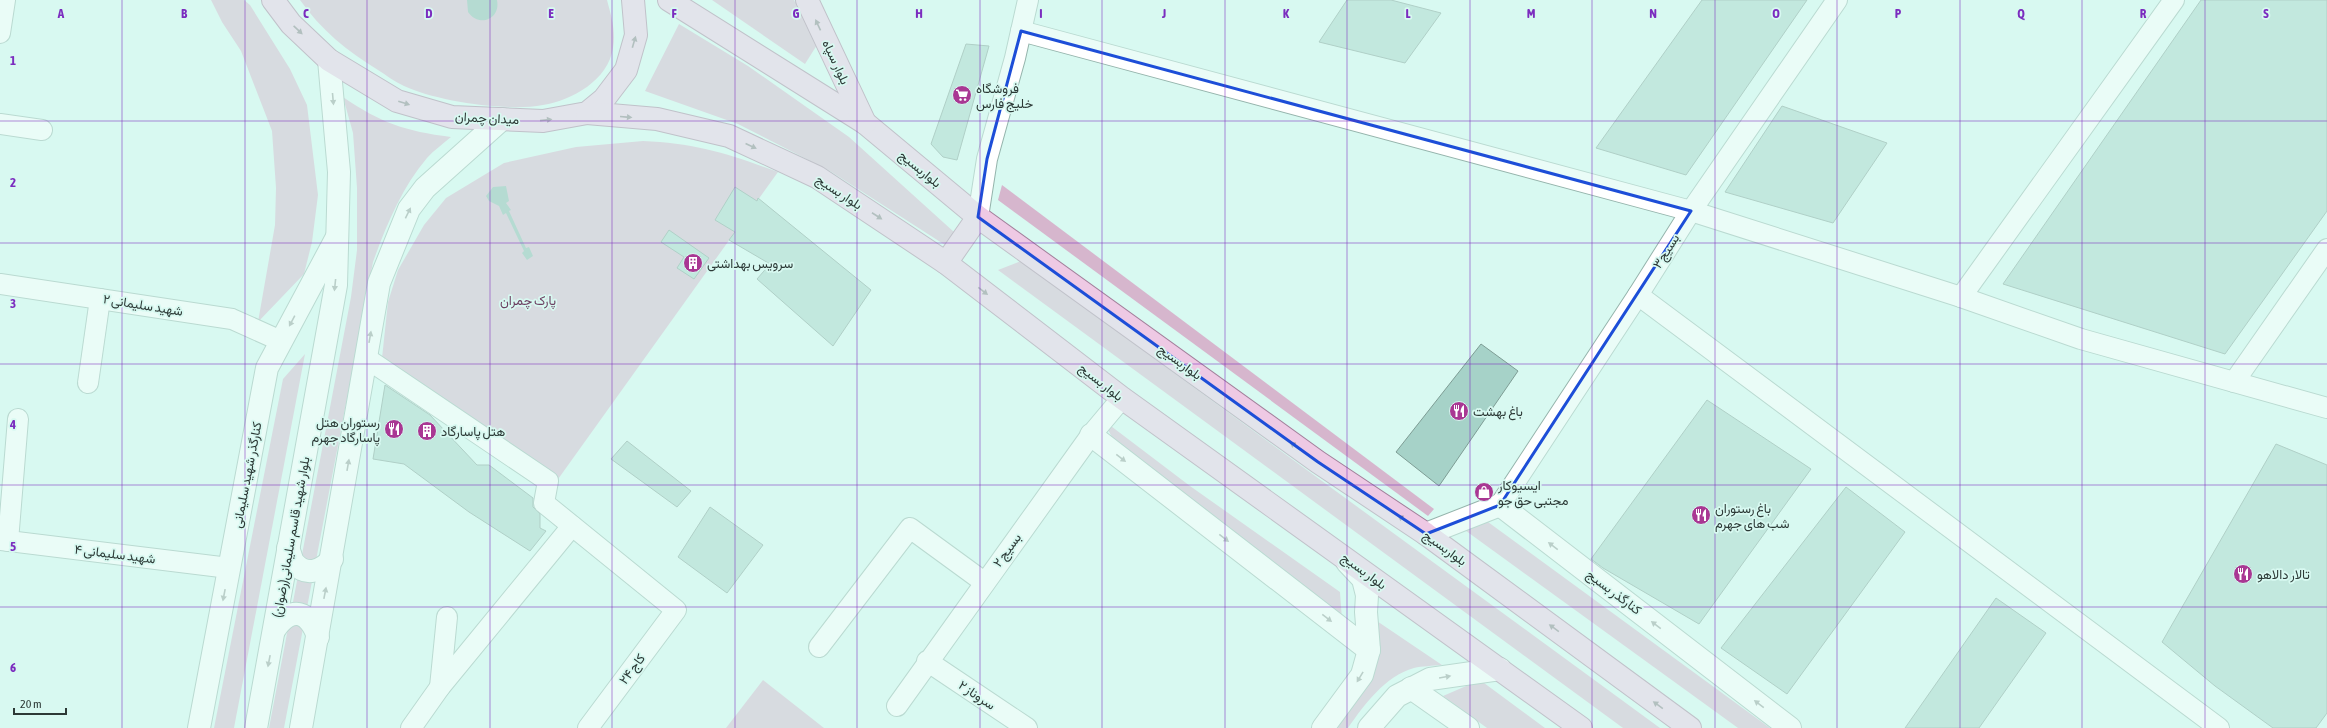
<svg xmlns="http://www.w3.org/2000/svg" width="2327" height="728" viewBox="0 0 2327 728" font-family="'Asap Condensed',Vazirmatn,sans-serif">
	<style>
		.green { fill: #d6b6cd }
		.water { fill: #8bb7ad }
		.building { fill: #a6d2c8; stroke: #7e9d95 }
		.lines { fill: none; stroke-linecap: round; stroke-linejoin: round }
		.minor-casing { stroke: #95b4ac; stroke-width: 22 }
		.tertiary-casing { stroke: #95b4ac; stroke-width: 24 }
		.secondary-casing { stroke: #95b4ac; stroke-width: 24 }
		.primary-casing { stroke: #a27f9b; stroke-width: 24 }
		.minor { stroke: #fff; stroke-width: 20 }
		.tertiary { stroke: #fff; stroke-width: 22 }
		.secondary { stroke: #fff; stroke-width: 22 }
		.primary { stroke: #eec9e4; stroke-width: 22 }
		.oneway { fill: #837a84 }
		.oneway2 { fill: #969c9a }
		.marked { fill: none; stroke: #1d4ed8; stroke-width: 3; stroke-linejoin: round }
		.grid { fill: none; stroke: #7b2cbf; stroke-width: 1; stroke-opacity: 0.55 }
		.labels { text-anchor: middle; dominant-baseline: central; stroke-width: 3.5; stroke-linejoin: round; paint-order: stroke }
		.street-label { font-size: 13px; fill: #2c3936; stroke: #d8f9f1 }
		.poi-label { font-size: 13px; fill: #2c3936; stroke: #d8f9f1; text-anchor: start }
		.park-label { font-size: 13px; fill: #6c3f61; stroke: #d8f9f1 }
		.grid-label { font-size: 13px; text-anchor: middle; font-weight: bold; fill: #7b2cbf; stroke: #d8f9f1; stroke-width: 3.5; stroke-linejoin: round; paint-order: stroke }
	</style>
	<rect width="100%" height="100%" fill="#d8f9f1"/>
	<g class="green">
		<path d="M 211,0 L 244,0 L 250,5 L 290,69 L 307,105 L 318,195 L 312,242 L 304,274 L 258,322 L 275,225 L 276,188 L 272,131 L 241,51 L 222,22 Z"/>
		<path d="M 300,0 L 607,0 C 611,15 616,31 613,48 C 608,80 573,100 543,105 C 507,112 436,101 404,86 C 395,82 386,75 378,70 C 347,51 321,30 300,0 Z"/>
		<path d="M 712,0 L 794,0 L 817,45 L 805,64 Z"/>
		<path d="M 679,24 L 748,66 L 849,137 L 954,232 L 945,245 L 830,171 L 738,124 L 645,91 Z"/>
		<path d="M 343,97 C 381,123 405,131 451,137 C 443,144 434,150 427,158 C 402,187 386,226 373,262 L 284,728 L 269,728 L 351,297 L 357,250 L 357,188 L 353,133 Z"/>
		<path d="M 643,141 C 695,143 729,154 778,172 L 556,482 L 382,358 L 388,302 L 398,270 L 424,225 L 446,198 L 504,163 L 576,147 Z"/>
		<path d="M 1002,185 L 1434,509 L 1428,516 L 998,200 Z"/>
		<path d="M 1021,261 L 1660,728 L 1623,728 L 998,270 Z"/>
		<path d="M 305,354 L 234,728 L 214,728 L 283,379 Z"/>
		<path d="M 1103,420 L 1190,486 L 1340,592 L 1343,634 L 1127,466 Z"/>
		<path d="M 1488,522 L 1770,728 L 1738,728 L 1462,528 Z"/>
		<path d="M 1368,615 L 1442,665 C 1433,666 1422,666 1414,668 C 1385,676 1364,705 1348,728 L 1338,728 L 1352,704 Z"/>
		<path d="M 763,680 L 824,728 L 726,728 Z"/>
		<path d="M 1480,680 L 1545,728 L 1487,728 L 1443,696 Z"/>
	</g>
	<g class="water">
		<path d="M 467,0 L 497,0 C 501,19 479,28 468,12 Z"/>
		<path d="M 506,186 L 509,201 L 506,203 L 511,210 L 509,211 L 526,248 L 529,247 L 533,256 L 527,260 L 522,253 L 524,251 L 506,213 L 503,215 L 499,206 L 489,201 L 486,196 L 493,187 Z"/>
	</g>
	<g class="building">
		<path d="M 1347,0 L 1391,0 L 1441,13 L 1405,63 L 1319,42 Z"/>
		<path d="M 1702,0 L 1807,0 L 1686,175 L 1596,148 Z"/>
		<path d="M 2201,0 L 2327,0 L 2327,211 L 2225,354 L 2003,284 Z"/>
		<path d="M 966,44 L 989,46 L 957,160 L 943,157 L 931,144 Z"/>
		<path d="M 1782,106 L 1887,143 L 1833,223 L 1725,192 Z"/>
		<path d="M 735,187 L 757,201 L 758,198 L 871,290 L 833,346 L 757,279 L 770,264 L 729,240 L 735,232 L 715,220 Z"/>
		<path d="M 669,230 L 709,258 L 694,279 L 677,268 L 684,257 L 661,242 Z"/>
		<path d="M 1481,344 L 1518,371 L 1439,486 L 1396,452 Z"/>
		<path d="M 385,385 L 430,415 L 477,465 L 489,465 L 533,498 L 533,507 L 540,514 L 540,528 L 546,531 L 530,551 L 469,512 L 404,464 L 373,459 Z"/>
		<path d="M 1707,400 L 1811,469 L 1699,624 L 1603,568 L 1591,559 Z"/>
		<path d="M 627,441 L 691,491 L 677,507 L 611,459 Z"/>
		<path d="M 2276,444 L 2327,465 L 2327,713 L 2316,728 L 2273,728 L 2215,686 L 2162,642 Z"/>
		<path d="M 1846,487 L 1905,532 L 1787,694 L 1721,648 Z"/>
		<path d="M 710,507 L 763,545 L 727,593 L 678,557 Z"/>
		<path d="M 1996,598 L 2046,633 L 1979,728 L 1905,728 Z"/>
	</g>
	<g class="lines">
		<defs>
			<g id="minor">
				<path d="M 1021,31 L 1691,211 L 1961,297 L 2081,339 L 2327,408"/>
				<path d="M 0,33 L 5,0"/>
				<path d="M 0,124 L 42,130"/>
				<path d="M 978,217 L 987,159 L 1015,58 L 1028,0"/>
				<path d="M 0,284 L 232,319 L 281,341"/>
				<path d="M 1638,295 L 2219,728"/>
				<path d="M 1961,297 L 2174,0"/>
				<path d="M 366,358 L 548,481 L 544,503 L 676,610 L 588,728"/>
				<path d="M 2234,382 L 2327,249"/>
				<path d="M 88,383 L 100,299"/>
				<path d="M 1500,505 L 1638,295 L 1691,211 L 1837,0"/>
				<path d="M 0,540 L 229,568"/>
				<path d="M 8,541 L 18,419"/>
				<path d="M 819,647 L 910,528 L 984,582"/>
				<path d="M 927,661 L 1027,728"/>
				<path d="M 440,687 L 447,617"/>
				<path d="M 897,706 L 1091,435 L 1122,398"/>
				<path d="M 411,728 L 440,687 L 572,526"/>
			</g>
			<g id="tertiary">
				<path d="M 1091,435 L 1369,650"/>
				<path d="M 1426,534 L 1500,505 L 1790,728"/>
				<path d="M 1411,688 L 1468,728"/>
				<path d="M 199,728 L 267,368 L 337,237"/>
				<path d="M 1323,728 L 1362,675 L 1369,650 L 1366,612 L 1367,595 L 1363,579 L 1347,562"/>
				<path d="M 1369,728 L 1397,696 L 1430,679 L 1500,669"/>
			</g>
			<g id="secondary">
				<path d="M 288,548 C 290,552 291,559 294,563 C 306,577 322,571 332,559"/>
				<path d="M 275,629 C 291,605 310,611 318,637"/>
				<path d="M 256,728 L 336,285 L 339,172 L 329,60"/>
				<path d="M 301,728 L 379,283 L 409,209 L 425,188 L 502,119"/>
			</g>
			<g id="primary">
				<path d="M 273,0 L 291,24 L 329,60 L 397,101 L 452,117 L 543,121 L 587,113 L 604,99 L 626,70 L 636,35 L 633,0"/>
				<path d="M 669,0 L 865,123 L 978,217 L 1318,462 L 1426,534 L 1690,728"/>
				<path d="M 807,0 L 865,123"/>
				<path d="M 587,113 L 657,119 L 729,136 L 817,177 L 946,263 L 1122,398 L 1581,728"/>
				<path d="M 946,263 L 978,217"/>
			</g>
		</defs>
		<use href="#minor" class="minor-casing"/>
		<use href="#tertiary" class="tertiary-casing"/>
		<use href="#secondary" class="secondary-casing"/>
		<use href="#primary" class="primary-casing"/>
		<use href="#minor" class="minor"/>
		<use href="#tertiary" class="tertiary"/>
		<use href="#secondary" class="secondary"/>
		<use href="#primary" class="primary"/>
	</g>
	<defs><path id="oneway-solid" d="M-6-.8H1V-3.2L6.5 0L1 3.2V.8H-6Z"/></defs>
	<g class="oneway">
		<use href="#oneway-solid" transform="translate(818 25) rotate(-115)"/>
		<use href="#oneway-solid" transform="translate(298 30) rotate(43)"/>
		<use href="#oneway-solid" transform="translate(634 42) rotate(-74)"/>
		<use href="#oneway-solid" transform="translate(404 103) rotate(17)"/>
		<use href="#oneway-solid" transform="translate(626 117) rotate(5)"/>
		<use href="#oneway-solid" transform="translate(546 120) rotate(-6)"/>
		<use href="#oneway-solid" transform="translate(751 146) rotate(25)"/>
		<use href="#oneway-solid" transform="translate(877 216) rotate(33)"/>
		<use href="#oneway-solid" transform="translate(983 291) rotate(38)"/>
		<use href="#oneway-solid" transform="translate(1295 446) rotate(-144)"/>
		<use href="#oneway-solid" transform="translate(1403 519) rotate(-147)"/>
		<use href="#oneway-solid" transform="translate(1554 628) rotate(-144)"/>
		<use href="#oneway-solid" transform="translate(1658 705) rotate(-144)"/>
	</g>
	<g class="oneway2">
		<use href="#oneway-solid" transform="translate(333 99) rotate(85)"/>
		<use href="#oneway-solid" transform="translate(408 213) rotate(-64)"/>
		<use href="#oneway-solid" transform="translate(335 285) rotate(96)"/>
		<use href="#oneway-solid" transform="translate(292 321) rotate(118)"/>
		<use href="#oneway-solid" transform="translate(370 337) rotate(-80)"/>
		<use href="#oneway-solid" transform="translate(1121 458) rotate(38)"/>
		<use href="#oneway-solid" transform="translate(348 465) rotate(-80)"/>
		<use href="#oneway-solid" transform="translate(1224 538) rotate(38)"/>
		<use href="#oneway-solid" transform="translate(1553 546) rotate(-143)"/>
		<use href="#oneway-solid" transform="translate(325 593) rotate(-79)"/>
		<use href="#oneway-solid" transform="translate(224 595) rotate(101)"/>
		<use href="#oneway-solid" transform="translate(1327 618) rotate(38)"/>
		<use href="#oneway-solid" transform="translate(1656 625) rotate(-143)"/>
		<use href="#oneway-solid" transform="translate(269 661) rotate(101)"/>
		<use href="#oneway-solid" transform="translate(1360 677) rotate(121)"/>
		<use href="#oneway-solid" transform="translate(1445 677) rotate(-10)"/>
		<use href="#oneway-solid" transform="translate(1759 704) rotate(-143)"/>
	</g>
	<path d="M0 0H2327V728H0ZM 1021,31 L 1691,211 L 1500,505 L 1426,534 L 1318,462 L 978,217 L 987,159 Z" fill="#d8f9f1" fill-opacity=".55" fill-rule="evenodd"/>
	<path class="marked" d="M 1021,31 L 1691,211 L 1500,505 L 1426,534 L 1318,462 L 978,217 L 987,159 Z"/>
	<path class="grid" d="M 122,0 L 122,728M 245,0 L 245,728M 367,0 L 367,728M 490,0 L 490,728M 612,0 L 612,728M 735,0 L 735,728M 857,0 L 857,728M 980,0 L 980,728M 1102,0 L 1102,728M 1225,0 L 1225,728M 1347,0 L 1347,728M 1470,0 L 1470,728M 1592,0 L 1592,728M 1715,0 L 1715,728M 1837,0 L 1837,728M 1960,0 L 1960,728M 2082,0 L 2082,728M 2205,0 L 2205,728M 0,121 L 2327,121M 0,243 L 2327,243M 0,364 L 2327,364M 0,485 L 2327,485M 0,607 L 2327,607"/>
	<defs>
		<symbol id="supermarket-disc" viewBox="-11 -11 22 22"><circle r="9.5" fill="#a93793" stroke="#d8f9f1"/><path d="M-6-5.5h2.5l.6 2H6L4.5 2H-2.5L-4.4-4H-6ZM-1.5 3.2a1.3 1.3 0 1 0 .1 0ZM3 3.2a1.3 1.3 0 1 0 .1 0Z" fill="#fff"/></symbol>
		<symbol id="building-disc" viewBox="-11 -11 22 22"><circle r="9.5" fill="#a93793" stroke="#d8f9f1"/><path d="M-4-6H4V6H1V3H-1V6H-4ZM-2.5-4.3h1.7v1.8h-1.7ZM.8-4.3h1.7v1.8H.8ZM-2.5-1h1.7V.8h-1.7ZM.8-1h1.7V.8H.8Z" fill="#fff"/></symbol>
		<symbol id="restaurant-disc" viewBox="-11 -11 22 22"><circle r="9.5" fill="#a93793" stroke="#d8f9f1"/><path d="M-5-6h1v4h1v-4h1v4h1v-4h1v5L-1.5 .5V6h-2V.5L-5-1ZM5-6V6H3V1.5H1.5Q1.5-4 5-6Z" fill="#fff"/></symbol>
		<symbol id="shop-disc" viewBox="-11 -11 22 22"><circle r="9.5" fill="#a93793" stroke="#d8f9f1"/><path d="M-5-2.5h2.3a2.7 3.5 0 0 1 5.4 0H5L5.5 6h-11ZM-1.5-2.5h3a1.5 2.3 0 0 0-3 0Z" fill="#fff"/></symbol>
	</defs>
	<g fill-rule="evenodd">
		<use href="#supermarket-disc" x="951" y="84" width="22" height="22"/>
		<use href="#building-disc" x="682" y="252" width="22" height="22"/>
		<use href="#restaurant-disc" x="1448" y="400" width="22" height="22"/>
		<use href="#restaurant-disc" x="383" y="418" width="22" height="22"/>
		<use href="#building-disc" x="416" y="420" width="22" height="22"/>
		<use href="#shop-disc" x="1473" y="481" width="22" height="22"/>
		<use href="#restaurant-disc" x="1690" y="504" width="22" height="22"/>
		<use href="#restaurant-disc" x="2232" y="563" width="22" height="22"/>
	</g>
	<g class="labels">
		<g class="street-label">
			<text transform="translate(836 62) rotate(65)">بلوار سپاه</text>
			<text transform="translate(487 118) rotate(3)">میدان چمران</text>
			<text transform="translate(920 169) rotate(39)">بلواربسیج</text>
			<text transform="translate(839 192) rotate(33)">بلوار بسیج</text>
			<text transform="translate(1666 251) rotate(-58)">بسیج۳</text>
			<text transform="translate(143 305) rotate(9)">شهید سلیمانی ۲</text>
			<text transform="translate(1180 362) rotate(36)">بلواربسیج</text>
			<text transform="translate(1101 382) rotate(38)">بلوار بسیج</text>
			<text transform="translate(247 475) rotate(-79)">کنارگذر شهید سلیمانی</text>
			<text transform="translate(291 537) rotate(-80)">بلوار شهید قاسم سلیمانی(رضوان)</text>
			<text transform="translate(1445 548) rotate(36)">بلواربسیج</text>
			<text transform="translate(1007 550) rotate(-54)">بسیج ۲</text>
			<text transform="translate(115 554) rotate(7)">شهید سلیمانی ۴</text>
			<text transform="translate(1364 571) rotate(36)">بلوار بسیج</text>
			<text transform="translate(1614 592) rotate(37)">کنارگذر بسیج</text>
			<text transform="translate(632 669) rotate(-53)">کاج ۲۴</text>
			<text transform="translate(977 695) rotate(34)">سروناز ۲</text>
		</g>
		<g class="poi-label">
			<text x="976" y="88">فروشگاه<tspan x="976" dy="15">خلیج فارس</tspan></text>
			<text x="707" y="263">سرویس بهداشتی</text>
			<text x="1473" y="411">باغ بهشت</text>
			<text x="380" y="422" text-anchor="end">رستوران هتل<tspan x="380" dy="15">پاسارگاد جهرم</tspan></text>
			<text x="441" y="431">هتل پاسارگاد</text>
			<text x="1498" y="485">ایسیوکار<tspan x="1498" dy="15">مجتبی حق جو</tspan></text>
			<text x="1715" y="508">باغ رستوران<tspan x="1715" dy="15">شب های جهرم</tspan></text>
			<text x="2257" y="574">تالار دالاهو</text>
		</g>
		<g class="park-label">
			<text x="528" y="300">پارک چمران</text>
		</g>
	</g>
	<g class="grid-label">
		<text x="61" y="18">A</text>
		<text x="184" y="18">B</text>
		<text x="306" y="18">C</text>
		<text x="429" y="18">D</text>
		<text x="551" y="18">E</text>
		<text x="674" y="18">F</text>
		<text x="796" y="18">G</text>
		<text x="919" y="18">H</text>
		<text x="1041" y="18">I</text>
		<text x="1164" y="18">J</text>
		<text x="1286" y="18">K</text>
		<text x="1408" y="18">L</text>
		<text x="1531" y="18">M</text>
		<text x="1653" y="18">N</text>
		<text x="1776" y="18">O</text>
		<text x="1898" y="18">P</text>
		<text x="2021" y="18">Q</text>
		<text x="2143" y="18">R</text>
		<text x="2266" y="18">S</text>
		<text x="13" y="65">1</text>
		<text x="13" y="187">2</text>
		<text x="13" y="308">3</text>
		<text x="13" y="429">4</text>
		<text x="13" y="551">5</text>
		<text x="13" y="672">6</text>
	</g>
	<path d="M14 708v6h52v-6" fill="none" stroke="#2c3936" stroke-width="2"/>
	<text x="20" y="708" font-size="12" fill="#2c3936" stroke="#d8f9f1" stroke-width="3" paint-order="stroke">20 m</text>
</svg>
